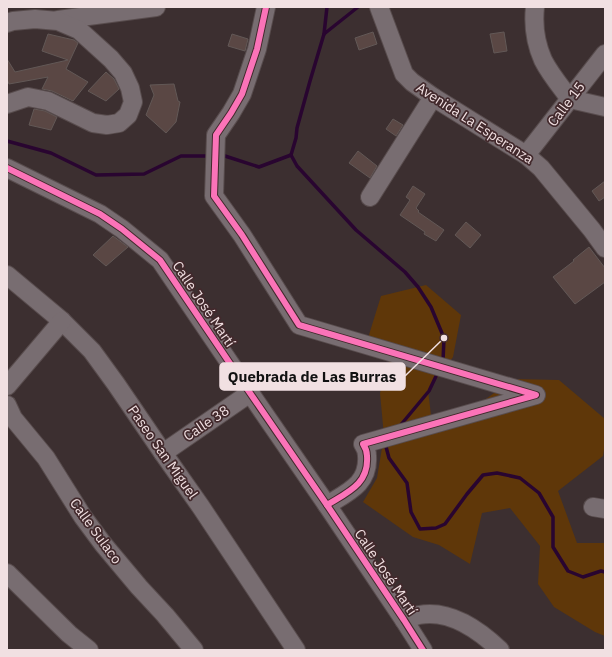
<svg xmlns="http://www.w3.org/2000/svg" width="612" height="657" viewBox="0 0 612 657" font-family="'IBM Plex Sans',sans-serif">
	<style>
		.green { fill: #5f3709 }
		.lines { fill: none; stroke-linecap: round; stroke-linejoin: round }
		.stream { stroke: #290530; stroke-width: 3.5 }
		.building { fill: #5a4744; stroke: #625856 }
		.minor-casing { stroke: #584c4d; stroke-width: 20 }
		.minor { stroke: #786d71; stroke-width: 18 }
		.cycleway-casing { stroke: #42292c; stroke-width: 8 }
		.cycleway { stroke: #fb73b8; stroke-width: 6 }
		.labels { text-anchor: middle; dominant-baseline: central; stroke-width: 3.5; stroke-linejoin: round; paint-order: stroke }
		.street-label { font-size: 14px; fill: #f1e0e2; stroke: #42292c }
		.leader { fill: none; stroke: #f1e0e2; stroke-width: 1.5 }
		.callout-dot { fill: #f1e0e2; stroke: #42292c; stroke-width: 1.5 }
		.callout { fill: #f1e0e2; stroke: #f1e0e2; stroke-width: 1.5 }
		.callout-label { font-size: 15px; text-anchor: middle; font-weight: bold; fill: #111 }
	</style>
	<rect width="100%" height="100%" fill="#3c2f30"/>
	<path class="green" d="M 426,285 L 461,315 L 453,357 L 428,390 L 433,432 L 475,407 L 513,379 L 559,380 L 605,419 L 605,443 L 603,456 L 558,491 L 577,543 L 605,543 L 605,636 L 595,632 L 554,607 L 538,584 L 540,546 L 510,508 L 482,513 L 470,564 L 439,545 L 413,537 L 363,502 L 377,478 L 384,436 L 380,393 L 390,359 L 368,338 L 381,296 Z"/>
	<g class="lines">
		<g class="stream">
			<path d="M 358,7 L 324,34 L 310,81 L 297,128 L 296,138 L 291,155 L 297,166 L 356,230 L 405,272 L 418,287 L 431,307 L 444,338 L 443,361"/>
			<path d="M 324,34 L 327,7"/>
			<path d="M 7,141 L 51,153 L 96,175 L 144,174 L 181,156 L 211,156"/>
			<path d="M 221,156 L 225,156 L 259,167 L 291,155"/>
			<path d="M 399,427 L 429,391 L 438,372"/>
			<path d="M 385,443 L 389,458 L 407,483 L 411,512 L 420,529 L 436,528 L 445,524 L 467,494 L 483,475 L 497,473 L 520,478 L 539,493 L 553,517 L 553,547 L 568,571 L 583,577 L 601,571 L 605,572"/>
		</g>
	</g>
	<g class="building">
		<path d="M 373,32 L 377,44 L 359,50 L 355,38 Z"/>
		<path d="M 504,32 L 507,51 L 494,53 L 490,34 Z"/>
		<path d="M 48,34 L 74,40 L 78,43 L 66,69 L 88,82 L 73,101 L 52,91 L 42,89 L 48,77 L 9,84 L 7,79 L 7,59 L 15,72 L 68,60 L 42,51 Z"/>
		<path d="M 232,34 L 248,39 L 245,51 L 228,46 Z"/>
		<path d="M 106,72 L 114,79 L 119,89 L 106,101 L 88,91 Z"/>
		<path d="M 174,84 L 178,101 L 180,102 L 176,122 L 166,133 L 146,115 L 154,95 L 150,85 Z"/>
		<path d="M 34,109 L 45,111 L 57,117 L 51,130 L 29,125 Z"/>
		<path d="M 393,119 L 403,125 L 396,136 L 386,129 Z"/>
		<path d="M 358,151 L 377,166 L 370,178 L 349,163 Z"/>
		<path d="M 605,181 L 605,197 L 599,201 L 592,191 Z"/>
		<path d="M 413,186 L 425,194 L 416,208 L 419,211 L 418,212 L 444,230 L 436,241 L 424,234 L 425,232 L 400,215 L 410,200 L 406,197 Z"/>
		<path d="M 466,222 L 481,235 L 470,248 L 455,235 Z"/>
		<path d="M 113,236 L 128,247 L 106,266 L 93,255 Z"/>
		<path d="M 589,247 L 605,268 L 605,282 L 575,304 L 553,277 L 574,261 L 573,260 Z"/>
	</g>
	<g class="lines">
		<defs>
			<g id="minor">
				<path d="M 266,7 L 257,49 L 242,94 L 231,113 L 216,135 L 214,196 L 242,235 L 299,325 L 536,395 L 363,444 C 365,447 367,452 367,456 C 369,484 348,492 327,505"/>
				<path d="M 379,7 L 404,74 L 412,82 L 433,97 L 526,155 L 541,168 L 592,230 L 605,248"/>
				<path d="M 535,7 C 533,25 536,44 543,60 C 550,74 561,87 570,99 L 605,107"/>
				<path d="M 58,20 L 156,7"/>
				<path d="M 7,23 L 13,21 L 35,19 L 58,21 L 79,30 L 111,59 L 123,73 L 130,88 L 133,102 L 128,115 L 119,123 L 107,125 L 93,123 L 48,101 L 28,97 L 7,104"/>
				<path d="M 526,155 L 605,54"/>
				<path d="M 7,168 L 100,214 L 122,229 L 160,260 L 250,393 L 327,505 L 404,620 L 423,650"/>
				<path d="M 370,197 L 433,97"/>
				<path d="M 7,275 L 62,321 L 92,351 L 116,384 L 163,453 L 201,507 L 296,650"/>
				<path d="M 7,386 L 62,321"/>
				<path d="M 7,405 L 13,418 L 46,458 L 83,517 L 103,544 L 139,587 L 165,615 L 194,650"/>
				<path d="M 163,453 L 250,393"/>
				<path d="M 593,507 L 605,509"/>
				<path d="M 7,573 L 69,634 L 89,650"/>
				<path d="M 404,620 C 409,619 414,616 419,615 C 450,609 479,630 500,650"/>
			</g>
		</defs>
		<use href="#minor" class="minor-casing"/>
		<use href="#minor" class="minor"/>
		<defs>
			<g id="cycleway">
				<path d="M 266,7 L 257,49 L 242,94 L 231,113 L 216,135 L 214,196 L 242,235 L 299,325 L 536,395 L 363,444 C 365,447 367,452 367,456 C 369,484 348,492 327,505"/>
				<path d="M 7,168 L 100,214 L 122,229 L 160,260 L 250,393 L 327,505 L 404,620 L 423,650"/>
			</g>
		</defs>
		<use href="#cycleway" class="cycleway-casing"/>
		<use href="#cycleway" class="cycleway"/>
	</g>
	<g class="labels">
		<g class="street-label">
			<text transform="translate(566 104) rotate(-53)">Calle 15</text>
			<text transform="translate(475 123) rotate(33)">Avenida La Esperanza</text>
			<text transform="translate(204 304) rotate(56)">Calle José Martí</text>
			<text transform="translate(206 423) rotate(-34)">Calle 38</text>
			<text transform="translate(163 452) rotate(55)">Paseo San Miguel</text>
			<text transform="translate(96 531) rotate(54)">Calle Sulaco</text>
			<text transform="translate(386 572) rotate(56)">Calle José Martí</text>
		</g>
	</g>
	<path class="leader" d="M444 338L405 376"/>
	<circle class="callout-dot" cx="444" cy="338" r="4"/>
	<rect class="callout" x="220" y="363" width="185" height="27" rx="4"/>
	<g class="callout-label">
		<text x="312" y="382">Quebrada de Las Burras</text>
	</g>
	<rect width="612" height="657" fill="none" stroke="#f1e0e2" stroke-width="16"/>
</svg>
